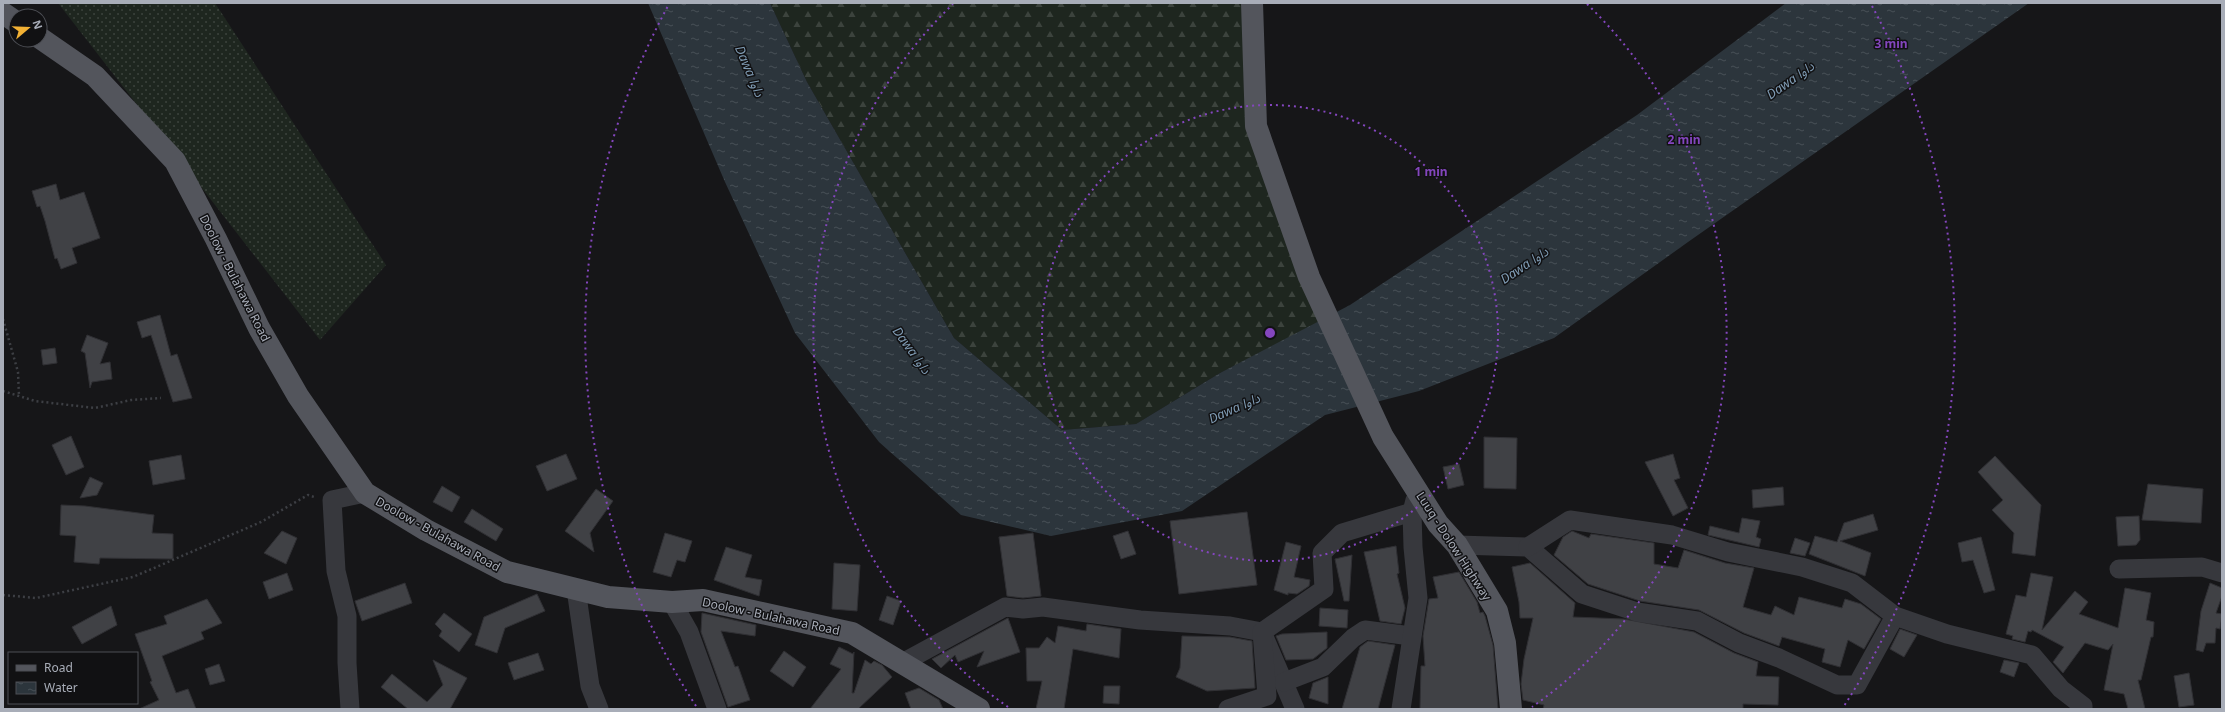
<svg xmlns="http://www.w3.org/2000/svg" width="2225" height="712" viewBox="0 0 2225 712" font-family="'Noto Sans','Noto Sans Arabic',sans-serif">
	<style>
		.grass { fill: url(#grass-dots) }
		.forest { fill: url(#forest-firs) }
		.water { fill: url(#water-ripples) }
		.building { fill: #404145; stroke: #303034 }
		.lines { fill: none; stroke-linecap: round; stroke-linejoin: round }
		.path { stroke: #3d3f44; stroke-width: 2.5; stroke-dasharray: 2 3; stroke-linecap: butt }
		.minor { stroke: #37383d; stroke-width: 19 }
		.major { stroke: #53555c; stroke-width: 22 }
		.ring { fill: none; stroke: #8446be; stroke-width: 2; stroke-dasharray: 2 4 }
		.labels { text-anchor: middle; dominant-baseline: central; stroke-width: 3; stroke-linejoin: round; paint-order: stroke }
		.street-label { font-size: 12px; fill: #a8adb8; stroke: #111113 }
		.water-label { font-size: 13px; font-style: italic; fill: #7f9bb3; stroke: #111113 }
		.centre { fill: #8446be; stroke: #111113; stroke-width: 2 }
		.ring-label { font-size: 12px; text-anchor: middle; font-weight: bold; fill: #8446be; stroke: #111113; stroke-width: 3; stroke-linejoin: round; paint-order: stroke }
	</style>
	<defs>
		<pattern id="grass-dots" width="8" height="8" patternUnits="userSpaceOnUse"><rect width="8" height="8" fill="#1e261f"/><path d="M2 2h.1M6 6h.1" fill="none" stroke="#3c433d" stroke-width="1.8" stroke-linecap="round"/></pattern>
		<pattern id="forest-firs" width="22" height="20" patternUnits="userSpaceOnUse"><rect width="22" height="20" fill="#1e261f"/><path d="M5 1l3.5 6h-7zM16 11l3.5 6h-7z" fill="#3c433d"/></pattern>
		<pattern id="water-ripples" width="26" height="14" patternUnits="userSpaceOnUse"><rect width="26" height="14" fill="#2c353c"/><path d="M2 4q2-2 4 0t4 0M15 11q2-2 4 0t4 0" fill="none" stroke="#485056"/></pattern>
	</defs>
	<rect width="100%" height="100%" fill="#161618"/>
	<path class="grass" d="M 58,3 L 215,3 L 386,265 L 320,340 Z"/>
	<path class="forest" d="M 770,3 L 1256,3 L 1260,125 L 1329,318 L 1220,373 L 1136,424 L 1062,430 L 954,338 L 807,82 Z"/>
	<path class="water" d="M 648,3 L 770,3 L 807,82 L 954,338 L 1062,430 L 1136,424 L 1220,373 L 1350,305 L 1637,115 L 1786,3 L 2029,3 L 1688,242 L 1554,338 L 1419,391 L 1325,415 L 1182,511 L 1051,536 L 961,515 L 879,442 L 795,333 L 725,182 Z"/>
	<g class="building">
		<path d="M 56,184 L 60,200 L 84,192 L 100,238 L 72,248 L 77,263 L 61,269 L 57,258 L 55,259 L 45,221 L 40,206 L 37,207 L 32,191 Z"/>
		<path d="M 160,315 L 171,356 L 177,354 L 192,398 L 173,402 L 151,335 L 142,338 L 137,322 Z"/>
		<path d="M 87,335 L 108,343 L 100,364 L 110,362 L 112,379 L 92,382 L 90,388 L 85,353 L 81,351 Z"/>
		<path d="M 55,348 L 57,363 L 43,365 L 41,350 Z"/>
		<path d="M 71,436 L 84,467 L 66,475 L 52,445 Z"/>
		<path d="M 1484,437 L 1517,438 L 1516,489 L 1484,488 Z"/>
		<path d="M 566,454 L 577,479 L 547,491 L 536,466 Z"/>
		<path d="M 1673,454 L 1680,478 L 1674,480 L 1688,508 L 1673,516 L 1645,462 Z"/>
		<path d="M 181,455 L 185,479 L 153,485 L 149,461 Z"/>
		<path d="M 1995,456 L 2041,505 L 2035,556 L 2012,553 L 2014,533 L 1992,510 L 2003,500 L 1978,472 Z"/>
		<path d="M 1459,464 L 1464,485 L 1448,489 L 1443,467 Z"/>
		<path d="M 90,477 L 103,483 L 97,495 L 80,498 Z"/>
		<path d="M 2148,484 L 2203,489 L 2201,523 L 2142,520 Z"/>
		<path d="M 442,486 L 460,497 L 452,512 L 433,502 Z"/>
		<path d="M 1783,487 L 1784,505 L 1753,508 L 1752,490 Z"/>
		<path d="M 596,489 L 613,501 L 590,533 L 594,552 L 565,531 Z"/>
		<path d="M 61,505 L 85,506 L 154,515 L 152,533 L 173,534 L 173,559 L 100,558 L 99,564 L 74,562 L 76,536 L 60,535 Z"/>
		<path d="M 472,509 L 503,529 L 496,541 L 464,522 Z"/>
		<path d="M 1247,512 L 1257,585 L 1179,594 L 1170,521 Z"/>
		<path d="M 1873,514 L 1878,530 L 1840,541 L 1871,553 L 1865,576 L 1809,554 L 1815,536 L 1837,542 L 1844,523 Z"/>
		<path d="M 2139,516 L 2140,540 L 2136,545 L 2118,546 L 2116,517 Z"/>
		<path d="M 1742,518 L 1760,521 L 1756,537 L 1761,539 L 1759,547 L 1708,535 L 1710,526 L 1739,533 Z"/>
		<path d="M 282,531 L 297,538 L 286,564 L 264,553 Z"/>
		<path d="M 1128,531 L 1136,554 L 1121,559 L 1113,536 Z"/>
		<path d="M 1572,531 L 1589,538 L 1591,534 L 1654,543 L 1654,564 L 1678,568 L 1684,550 L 1725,563 L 1754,568 L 1743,607 L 1771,615 L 1775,606 L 1794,615 L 1799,597 L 1842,608 L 1845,599 L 1861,604 L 1881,619 L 1864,649 L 1848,640 L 1840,667 L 1822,662 L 1825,649 L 1782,637 L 1779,646 L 1744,633 L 1699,610 L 1640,601 L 1588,584 L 1554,555 L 1563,537 Z"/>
		<path d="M 665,533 L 692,541 L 685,562 L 677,560 L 671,577 L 653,572 Z"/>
		<path d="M 1033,533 L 1041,596 L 1023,598 L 1007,596 L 999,537 Z"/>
		<path d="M 1981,537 L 1995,590 L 1984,593 L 1973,560 L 1962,562 L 1958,543 Z"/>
		<path d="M 1795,538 L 1810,543 L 1805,556 L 1790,553 Z"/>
		<path d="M 1286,542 L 1301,546 L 1294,577 L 1310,580 L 1309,586 L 1297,594 L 1288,593 L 1288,595 L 1274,590 Z"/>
		<path d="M 1396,546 L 1399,573 L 1397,574 L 1405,608 L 1401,624 L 1380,621 L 1364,552 Z"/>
		<path d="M 726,547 L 752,555 L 745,577 L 762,580 L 759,596 L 714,580 Z"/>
		<path d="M 1352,555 L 1349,601 L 1344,601 L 1335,559 Z"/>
		<path d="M 834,563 L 860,565 L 857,611 L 832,609 Z"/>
		<path d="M 1530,563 L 1575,603 L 1573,617 L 1624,619 L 1694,632 L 1734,653 L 1758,662 L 1756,676 L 1779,677 L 1778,705 L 1743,704 L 1743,709 L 1543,709 L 1544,705 L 1523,700 L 1521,684 L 1524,659 L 1533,618 L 1520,618 L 1519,602 L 1512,567 Z"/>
		<path d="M 1459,572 L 1477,602 L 1480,613 L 1483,612 L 1485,616 L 1493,645 L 1498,709 L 1420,709 L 1421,666 L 1425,666 L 1423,636 L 1429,599 L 1438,598 L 1433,577 Z"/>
		<path d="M 287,573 L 293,590 L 269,599 L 263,582 Z"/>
		<path d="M 2031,573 L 2053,577 L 2042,630 L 2075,591 L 2088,602 L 2079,614 L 2118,628 L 2125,588 L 2151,593 L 2146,620 L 2154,622 L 2153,637 L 2151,637 L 2141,680 L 2138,680 L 2145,709 L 2128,709 L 2124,694 L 2104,690 L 2113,644 L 2108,650 L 2085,643 L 2063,673 L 2053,662 L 2064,647 L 2032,630 L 2031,632 L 2028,631 L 2025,642 L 2012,639 L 2013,636 L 2006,634 L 2016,595 L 2026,597 Z"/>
		<path d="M 405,583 L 412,603 L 362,621 L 355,601 Z"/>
		<path d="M 2210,583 L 2222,588 L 2222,596 L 2216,613 L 2222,614 L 2220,629 L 2216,628 L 2215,643 L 2206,643 L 2203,652 L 2196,650 L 2201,611 Z"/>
		<path d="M 537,594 L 545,611 L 505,628 L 497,653 L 475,645 L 484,617 Z"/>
		<path d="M 887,596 L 901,601 L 893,625 L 879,620 Z"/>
		<path d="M 207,599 L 222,623 L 201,632 L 204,639 L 162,656 L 176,693 L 188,689 L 196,709 L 139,709 L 159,700 L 150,682 L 152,681 L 135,634 L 167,624 L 164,616 Z"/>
		<path d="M 111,606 L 117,625 L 82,644 L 72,627 Z"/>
		<path d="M 1320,608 L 1348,610 L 1347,628 L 1319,626 Z"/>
		<path d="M 444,613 L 472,634 L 459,652 L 439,636 L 442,631 L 435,624 Z"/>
		<path d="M 702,613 L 756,625 L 755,636 L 721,631 L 735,667 L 738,666 L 750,700 L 728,707 L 701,632 Z"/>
		<path d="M 1008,618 L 1020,652 L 977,667 L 984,651 L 958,662 L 955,655 L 941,668 L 932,659 Z"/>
		<path d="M 1087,624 L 1121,629 L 1119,658 L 1073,649 L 1064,709 L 1036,709 L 1042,681 L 1027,681 L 1026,648 L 1039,648 L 1047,637 L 1055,643 L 1058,626 L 1086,631 Z"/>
		<path d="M 1900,629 L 1917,635 L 1904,657 L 1890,649 Z"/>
		<path d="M 1327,632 L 1327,648 L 1313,659 L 1286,660 L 1276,636 L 1282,634 Z"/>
		<path d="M 1182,636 L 1230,637 L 1252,641 L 1255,688 L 1207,691 L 1176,677 L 1180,668 Z"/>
		<path d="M 1368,641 L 1395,645 L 1378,709 L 1342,709 L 1360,647 Z"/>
		<path d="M 839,647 L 853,654 L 854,652 L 852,693 L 854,693 L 865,660 L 871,664 L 874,661 L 882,665 L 892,677 L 858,709 L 810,709 L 841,669 L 830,664 Z"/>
		<path d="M 784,651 L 806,667 L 793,687 L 770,671 Z"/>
		<path d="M 538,653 L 544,670 L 514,680 L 508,663 Z"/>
		<path d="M 433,660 L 467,678 L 450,709 L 408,709 L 381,687 L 392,674 L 427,702 L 443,685 Z"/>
		<path d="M 2004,660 L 2019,663 L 2014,677 L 2000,672 Z"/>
		<path d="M 219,664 L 225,681 L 210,685 L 205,669 Z"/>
		<path d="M 2189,673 L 2194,705 L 2179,707 L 2174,676 Z"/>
		<path d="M 1328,677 L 1328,704 L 1309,698 L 1313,683 Z"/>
		<path d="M 1104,686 L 1120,686 L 1119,704 L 1103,703 Z"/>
		<path d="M 919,688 L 939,700 L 943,709 L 911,709 L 905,693 Z"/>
	</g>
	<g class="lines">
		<g class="path">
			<path d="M 3,319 L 18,372 L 19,396"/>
			<path d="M 3,391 L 35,401 L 95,408 L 131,400 L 161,398"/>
			<path d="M 3,595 L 36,598 L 133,577 L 261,522 L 308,495 L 314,497"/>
		</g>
		<g class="minor">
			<path d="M 1457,545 L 1528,547 L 1582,594 L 1637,612 L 1697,621 L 1739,643 L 1779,658 L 1837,685 L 1857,685 L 1895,616"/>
			<path d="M 1528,547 L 1570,520 L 1672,535 L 1728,552 L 1802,567 L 1852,583 L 1895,616 L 1947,634 L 2032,655 L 2061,689 L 2083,706 L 2083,709"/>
			<path d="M 2119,569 L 2202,567 L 2222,573"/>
			<path d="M 576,589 L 590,686 L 599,709"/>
			<path d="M 672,602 L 689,632 L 717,709"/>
			<path d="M 902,663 L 1005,607 L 1023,609 L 1043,607 L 1140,620 L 1230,626 L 1262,632 L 1295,709"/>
			<path d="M 1284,682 L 1323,667 L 1353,638 L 1365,630 L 1411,636"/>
			<path d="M 350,709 L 347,663 L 347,616 L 336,571 L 332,500 L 365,493"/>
			<path d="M 1228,709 L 1267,696 L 1262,632 L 1324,589 L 1322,553 L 1342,533 L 1412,512"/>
			<path d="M 1401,709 L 1418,598 L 1413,547 L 1412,512 L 1415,500"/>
		</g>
		<g class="major">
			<path d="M 1252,3 L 1256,126 L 1309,277 L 1383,437 L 1438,524 L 1457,545 L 1497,611 L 1505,643 L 1511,709"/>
			<path d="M 3,13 L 16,22"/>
			<path d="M 40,38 L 95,76 L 175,161 L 216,239 L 259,328 L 298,396 L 365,493 L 426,530 L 507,572 L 608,597 L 672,602 L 703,600 L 852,633 L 979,709"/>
		</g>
	</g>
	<g class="ring">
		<circle cx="1270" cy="333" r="228"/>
		<path d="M1008 707A457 457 0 0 1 953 4M1587 4A457 457 0 0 1 1532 707"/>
		<path d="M696 706A685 685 0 0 1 668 6M1872 6A685 685 0 0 1 1844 706"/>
	</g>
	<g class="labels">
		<g class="street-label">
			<text transform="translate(235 278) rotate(63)">Doolow - Bulahawa Road</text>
			<text transform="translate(438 534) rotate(29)">Doolow - Bulahawa Road</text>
			<text transform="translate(1454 546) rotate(57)">Luuq - Dolow Highway</text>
			<text transform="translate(771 616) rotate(12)">Doolow - Bulahawa Road</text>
		</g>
		<g class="water-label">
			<text transform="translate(750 71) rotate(67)">Dawa داوا</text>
			<text transform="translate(1790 80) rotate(-35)">Dawa داوا</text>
			<text transform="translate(1524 265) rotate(-34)">Dawa داوا</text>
			<text transform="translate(912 350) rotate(54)">Dawa داوا</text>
			<text transform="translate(1234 408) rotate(-24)">Dawa داوا</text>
		</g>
	</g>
	<circle cx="1270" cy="333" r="6" class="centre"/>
	<g class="ring-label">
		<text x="1891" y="48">3 min</text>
		<text x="1684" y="144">2 min</text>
		<text x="1431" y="176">1 min</text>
	</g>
	<rect width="2225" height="712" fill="none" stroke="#a8adb8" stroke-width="8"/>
	<rect x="8" y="652" width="130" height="52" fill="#111113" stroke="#4d4f55"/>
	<rect x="16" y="665" width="20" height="6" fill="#53555c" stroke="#4d4f55"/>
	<text x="44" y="672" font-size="12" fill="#a8adb8">Road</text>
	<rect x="16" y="682" width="20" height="12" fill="url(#water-ripples)" stroke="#4d4f55"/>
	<text x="44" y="692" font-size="12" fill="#a8adb8">Water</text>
	<g transform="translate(28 28) rotate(71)"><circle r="19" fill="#111113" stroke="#4d4f55"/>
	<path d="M0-3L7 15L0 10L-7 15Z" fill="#f2b134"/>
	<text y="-6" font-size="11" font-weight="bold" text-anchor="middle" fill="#a8adb8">N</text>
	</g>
</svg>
